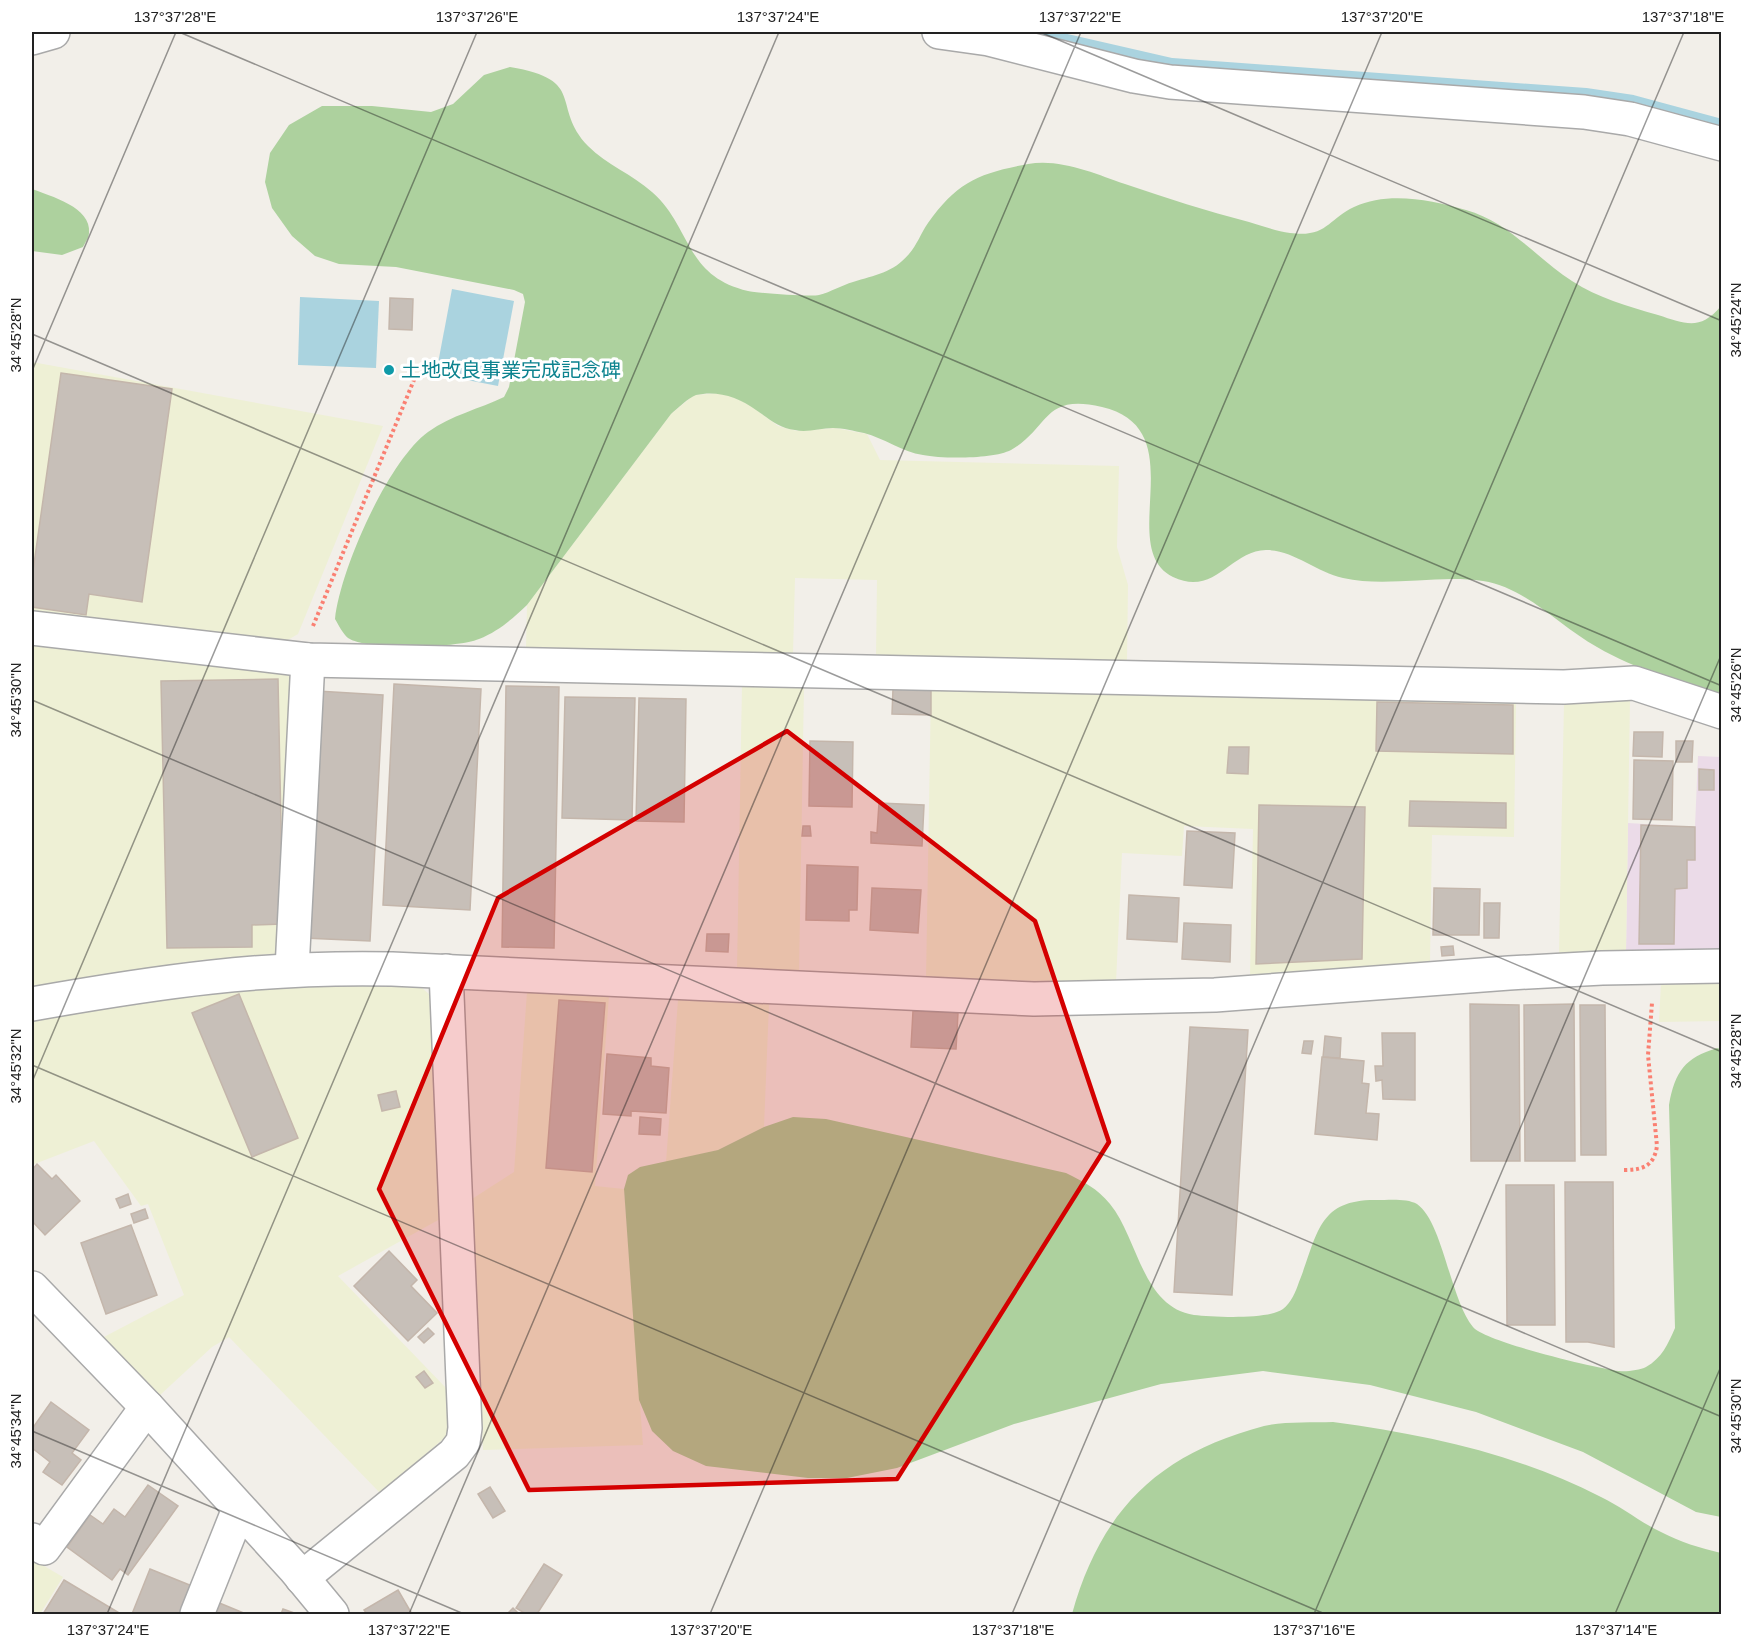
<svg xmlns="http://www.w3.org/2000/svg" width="1753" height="1646" viewBox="0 0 1753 1646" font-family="Helvetica,'Noto Sans JP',sans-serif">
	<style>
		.industrial { fill: #ebdbe8 }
		.farmland { fill: #eef0d5 }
		.forest { fill: #add19e }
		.water { fill: #aad3df }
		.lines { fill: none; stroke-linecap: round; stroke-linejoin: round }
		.stream { stroke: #aad3df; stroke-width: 10 }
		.building { fill: #c7bfb8; stroke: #c4b6ab; stroke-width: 1.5 }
		.minor-casing { stroke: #a9a9a9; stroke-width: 36 }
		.path { stroke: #fa8072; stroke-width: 4; stroke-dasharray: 3 3; stroke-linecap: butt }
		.minor { stroke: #fff; stroke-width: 33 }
		.marked { fill: #d40000; fill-opacity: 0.2; stroke: #d40000; stroke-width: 4.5; stroke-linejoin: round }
		.ticks { fill: none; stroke: #222; stroke-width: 1.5; stroke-opacity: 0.45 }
		.culture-dot { fill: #0f9aa8; stroke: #fff; stroke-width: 2 }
		.labels { text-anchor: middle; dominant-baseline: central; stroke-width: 6; stroke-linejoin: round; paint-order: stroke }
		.culture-label { font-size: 20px; fill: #0d838f; stroke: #fff; text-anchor: start }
		.neatline { fill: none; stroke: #222; stroke-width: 2 }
		.ticks-label { font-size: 15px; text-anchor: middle; fill: #222 }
	</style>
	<rect width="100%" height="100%" fill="#f2efe9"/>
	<path class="industrial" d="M 1698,756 L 1721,757 L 1721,950 L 1626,951 L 1628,823 L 1695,827 Z"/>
	<g class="farmland">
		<path d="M 32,362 L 383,426 L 298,634 L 286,641 L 32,612 Z"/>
		<path d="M 724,393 L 750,405 L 778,426 L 797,431 L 835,428 L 867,434 L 880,460 L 1119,466 L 1117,547 L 1128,585 L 1127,661 L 876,656 L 877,580 L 795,578 L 793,654 L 526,648 L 527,605 L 671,414 L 694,395 Z"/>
		<path d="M 32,645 L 298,675 L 284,953 L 201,960 L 32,988 Z"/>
		<path d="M 742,685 L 804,687 L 799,973 L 737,969 Z"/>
		<path d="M 931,689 L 1516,702 L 1514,837 L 1432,835 L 1430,963 L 1250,977 L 1253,829 L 1184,826 L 1182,856 L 1122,853 L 1116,982 L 926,979 Z"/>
		<path d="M 1630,699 L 1626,951 L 1559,953 L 1564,703 Z"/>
		<path d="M 1661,983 L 1721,983 L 1721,1021 L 1659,1022 Z"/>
		<path d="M 298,985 L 421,987 L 430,995 L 440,1219 L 338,1276 L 448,1390 L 448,1435 L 380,1493 L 229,1337 L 212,1347 L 159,1396 L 102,1338 L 184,1295 L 148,1204 L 141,1206 L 94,1141 L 32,1165 L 32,1021 L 158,999 Z"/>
		<path d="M 527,992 L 609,996 L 595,1186 L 624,1189 L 643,1445 L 483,1450 L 472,1199 L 514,1172 Z"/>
		<path d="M 678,1000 L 769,1004 L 764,1127 L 718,1150 L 666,1162 Z"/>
		<path d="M 32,1559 L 63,1577 L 40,1614 L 32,1614 Z"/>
	</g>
	<g class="forest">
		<path d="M 510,67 C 588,80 550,106 588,146 C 607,165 632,174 652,192 C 692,227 684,276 748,291 C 758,293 811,297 819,295 C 831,292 842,285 853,282 C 875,275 893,273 909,254 C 917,245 921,233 928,223 C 957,182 979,173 1028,164 C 1060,158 1096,174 1125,184 C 1166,198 1207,211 1249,222 C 1262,226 1277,231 1290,233 C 1327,238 1328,219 1354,207 C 1389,191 1430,200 1466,210 C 1509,222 1535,257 1572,281 C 1598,298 1627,306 1658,315 C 1686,324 1700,331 1721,306 L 1721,695 C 1679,681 1636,670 1597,647 C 1559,626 1527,588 1483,581 C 1437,574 1388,588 1343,578 C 1316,572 1294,550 1266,550 C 1230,551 1215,597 1173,577 C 1114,548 1196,429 1102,407 C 1042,393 1050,428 1011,450 C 994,459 943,459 923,455 C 902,452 884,438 864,433 C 854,431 843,428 833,428 C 820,428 807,433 795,430 C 779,428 768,418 756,410 C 739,397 717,390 696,395 C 688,398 678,408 671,414 L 527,605 C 512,619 499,631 479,639 C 458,648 367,651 348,638 C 343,634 338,624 335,619 C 340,570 388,461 428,432 C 452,415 479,409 504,397 L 509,387 L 525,302 L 523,294 L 514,290 L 396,267 L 339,264 L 315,256 L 292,236 L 272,208 L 265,182 L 270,153 L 289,125 L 322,106 L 372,106 L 431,112 L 453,104 L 484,75 Z"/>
		<path d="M 32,189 C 50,196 92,207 89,233 C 89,237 85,243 83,247 L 62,255 L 32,251 Z"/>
		<path d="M 1717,1048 L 1722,1049 L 1721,1517 L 1696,1512 L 1583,1452 L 1476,1412 L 1370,1385 L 1263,1371 L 1161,1384 L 1014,1424 L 897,1468 L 847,1478 L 808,1478 L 706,1466 L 673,1451 L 652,1431 L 639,1400 L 624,1189 L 628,1175 L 640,1167 L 718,1150 L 764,1127 L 793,1117 L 826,1119 L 1066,1173 C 1084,1182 1097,1188 1110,1204 C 1138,1238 1142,1307 1194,1315 C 1213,1317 1268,1320 1283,1309 C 1291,1303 1296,1291 1299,1282 C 1318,1235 1317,1199 1377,1200 C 1388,1200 1407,1198 1417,1204 C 1443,1222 1450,1299 1473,1327 C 1485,1342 1596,1368 1619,1371 C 1626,1372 1640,1370 1646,1367 C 1662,1358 1668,1344 1675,1328 L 1669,1105 C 1675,1071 1685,1058 1717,1048 Z"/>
		<path d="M 1333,1422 C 1428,1435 1514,1453 1601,1497 C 1622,1507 1640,1522 1661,1532 C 1680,1542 1700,1548 1721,1553 L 1721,1614 L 1072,1614 C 1101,1510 1158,1454 1264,1426 C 1285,1421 1311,1423 1333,1422 Z"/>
	</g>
	<g class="water">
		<path d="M 452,289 L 514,301 L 498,386 L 436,374 Z"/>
		<path d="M 300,297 L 379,301 L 376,368 L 298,365 Z"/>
	</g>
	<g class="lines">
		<path class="stream" d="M 1037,32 L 1172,63 L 1586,93 L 1633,100 L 1722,124"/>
	</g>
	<g class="building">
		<path d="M 390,298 L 413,299 L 412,330 L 389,329 Z"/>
		<path d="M 61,373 L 172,389 L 142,602 L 89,594 L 86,615 L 32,607 L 32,578 Z"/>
		<path d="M 278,679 L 283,924 L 252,925 L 252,947 L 167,948 L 161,681 Z"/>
		<path d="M 394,684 L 481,689 L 470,910 L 383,905 Z"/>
		<path d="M 506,686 L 559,687 L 554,948 L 502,947 Z"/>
		<path d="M 893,689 L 931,689 L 931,715 L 892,714 Z"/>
		<path d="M 317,691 L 383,695 L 370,941 L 304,938 Z"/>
		<path d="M 565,697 L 635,698 L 632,820 L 562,818 Z"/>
		<path d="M 639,698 L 686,699 L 684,822 L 636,821 Z"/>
		<path d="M 1377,702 L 1513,705 L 1513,754 L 1376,751 Z"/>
		<path d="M 1634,732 L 1663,732 L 1662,757 L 1633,756 Z"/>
		<path d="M 810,741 L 853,742 L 852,807 L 809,806 Z"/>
		<path d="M 1676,741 L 1693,741 L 1692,762 L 1676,762 Z"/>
		<path d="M 1229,747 L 1249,747 L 1248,774 L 1227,773 Z"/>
		<path d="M 1634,760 L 1673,761 L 1672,820 L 1633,819 Z"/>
		<path d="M 1699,769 L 1714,770 L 1714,790 L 1699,790 Z"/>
		<path d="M 1410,801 L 1506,803 L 1506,828 L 1409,826 Z"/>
		<path d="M 879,803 L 924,805 L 922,846 L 871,843 L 871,832 L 877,833 Z"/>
		<path d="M 1259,805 L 1365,807 L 1362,959 L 1256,964 Z"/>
		<path d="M 1641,825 L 1695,827 L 1695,860 L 1687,860 L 1687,888 L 1675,889 L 1674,944 L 1639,944 Z"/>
		<path d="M 803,826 L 810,826 L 811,836 L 802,836 Z"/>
		<path d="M 1187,831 L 1235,833 L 1232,888 L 1184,885 Z"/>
		<path d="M 807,865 L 858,867 L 857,910 L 849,910 L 849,921 L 806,920 Z"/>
		<path d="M 872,888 L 921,890 L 918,933 L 870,930 Z"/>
		<path d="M 1434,888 L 1480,889 L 1479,935 L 1433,935 Z"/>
		<path d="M 1129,895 L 1179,898 L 1177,942 L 1127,939 Z"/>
		<path d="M 1484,903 L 1500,903 L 1499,938 L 1484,938 Z"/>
		<path d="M 1184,923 L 1231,925 L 1230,962 L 1182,959 Z"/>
		<path d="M 707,934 L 729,934 L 728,952 L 706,951 Z"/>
		<path d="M 1453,946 L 1454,955 L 1442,956 L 1441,947 Z"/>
		<path d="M 239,994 L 298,1138 L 252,1157 L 192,1013 Z"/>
		<path d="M 559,1000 L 605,1003 L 592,1172 L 546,1168 Z"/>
		<path d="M 1470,1004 L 1519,1005 L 1520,1161 L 1471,1161 Z"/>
		<path d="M 1574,1004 L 1575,1161 L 1525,1161 L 1524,1005 Z"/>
		<path d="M 1580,1005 L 1605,1005 L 1606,1155 L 1581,1155 Z"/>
		<path d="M 913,1011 L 958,1013 L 956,1049 L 911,1047 Z"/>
		<path d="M 1190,1027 L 1248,1030 L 1232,1295 L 1174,1292 Z"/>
		<path d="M 1382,1033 L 1415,1033 L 1415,1100 L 1383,1099 L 1382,1080 L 1376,1081 L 1375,1066 L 1383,1066 Z"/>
		<path d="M 1325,1036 L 1341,1038 L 1340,1058 L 1323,1057 Z"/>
		<path d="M 1304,1041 L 1313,1041 L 1311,1054 L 1302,1053 Z"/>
		<path d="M 607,1054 L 651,1058 L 651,1066 L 669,1068 L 666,1113 L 631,1111 L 631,1116 L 603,1114 Z"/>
		<path d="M 1322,1057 L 1364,1061 L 1362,1083 L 1369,1084 L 1366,1113 L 1379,1114 L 1377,1140 L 1315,1134 Z"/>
		<path d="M 396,1091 L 400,1107 L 382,1111 L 378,1095 Z"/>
		<path d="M 640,1117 L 661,1119 L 660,1135 L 639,1134 Z"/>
		<path d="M 37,1164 L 52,1179 L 56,1175 L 80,1201 L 45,1235 L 32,1221 L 32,1170 Z"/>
		<path d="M 1565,1182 L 1613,1182 L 1614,1347 L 1588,1342 L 1566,1342 Z"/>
		<path d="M 1506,1185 L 1554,1185 L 1555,1325 L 1507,1325 Z"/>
		<path d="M 128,1194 L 131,1204 L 120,1208 L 116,1199 Z"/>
		<path d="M 145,1209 L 148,1218 L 134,1223 L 131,1214 Z"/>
		<path d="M 131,1225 L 157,1295 L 106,1314 L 81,1243 Z"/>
		<path d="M 389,1251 L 417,1280 L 411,1286 L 437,1313 L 408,1341 L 354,1286 Z"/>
		<path d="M 428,1328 L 434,1334 L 424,1343 L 418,1337 Z"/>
		<path d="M 424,1371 L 433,1383 L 425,1388 L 416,1377 Z"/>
		<path d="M 51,1402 L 89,1430 L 72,1453 L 81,1460 L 62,1485 L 43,1472 L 50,1462 L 32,1448 L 32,1429 Z"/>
		<path d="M 148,1485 L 178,1506 L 128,1575 L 120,1569 L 112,1580 L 67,1547 L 90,1515 L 103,1524 L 114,1509 L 125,1517 Z"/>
		<path d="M 490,1487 L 505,1511 L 493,1518 L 478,1494 Z"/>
		<path d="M 544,1564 L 562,1575 L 537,1614 L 526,1614 L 516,1608 Z"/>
		<path d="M 150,1569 L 192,1586 L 181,1614 L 132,1614 Z"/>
		<path d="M 64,1580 L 121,1614 L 43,1614 Z"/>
		<path d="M 398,1590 L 412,1614 L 367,1614 L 364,1610 Z"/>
		<path d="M 217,1602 L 246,1614 L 212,1614 Z"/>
		<path d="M 513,1608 L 519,1614 L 507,1614 Z"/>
		<path d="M 283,1609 L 297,1614 L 281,1614 Z"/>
	</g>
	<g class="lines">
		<defs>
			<g id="minor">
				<path d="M 939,32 L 989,39 L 1134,76 L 1170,82 L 1584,112 L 1630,119 L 1722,144"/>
				<path d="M 32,38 L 53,32"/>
				<path d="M 32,628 L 308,660 L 1564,687 L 1634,683 L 1722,712"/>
				<path d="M 292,969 L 308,660"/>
				<path d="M 32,1004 C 156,982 265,966 392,969 L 1034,999 L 1215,995 L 1509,973 L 1602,968 L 1722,966"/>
				<path d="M 32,1288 L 147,1407 L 294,1568 L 332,1614"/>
				<path d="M 32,1540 L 44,1548 L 147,1407"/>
				<path d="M 302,1578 L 454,1454 L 463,1442 L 465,1428 L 446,971"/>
				<path d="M 197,1614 L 239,1509"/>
			</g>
		</defs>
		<use href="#minor" class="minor-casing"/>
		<g class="path">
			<path d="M 313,626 L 416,375"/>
			<path d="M 1624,1170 C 1643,1170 1654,1166 1657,1146 L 1648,1055 L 1652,1003"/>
		</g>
		<use href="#minor" class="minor"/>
	</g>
	<path class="marked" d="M 787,731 L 1035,921 L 1109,1142 L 897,1479 L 529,1490 L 379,1189 L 498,898 Z"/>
	<path class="ticks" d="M 179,32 L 1722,686M 1040,32 L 1722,321M 32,334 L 1722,1052M 32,371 L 176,32M 32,700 L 1722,1417M 32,1065 L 1325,1614M 32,1082 L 477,32M 32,1431 L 464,1614M 107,1614 L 779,32M 409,1614 L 1081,32M 710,1614 L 1382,32M 1012,1614 L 1684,32M 1314,1614 L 1722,653M 1615,1614 L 1722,1364"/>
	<circle class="culture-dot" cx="389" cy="370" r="6"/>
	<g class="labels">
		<g class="culture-label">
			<text x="401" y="370">土地改良事業完成記念碑</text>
		</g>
	</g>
	<rect width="1753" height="1646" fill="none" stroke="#ffffff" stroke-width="66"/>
	<rect x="33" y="33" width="1687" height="1580" class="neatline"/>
	<g class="ticks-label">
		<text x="175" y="22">137°37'28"E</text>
		<text x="477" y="22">137°37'26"E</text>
		<text x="778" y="22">137°37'24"E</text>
		<text x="1080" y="22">137°37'22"E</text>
		<text x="1382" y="22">137°37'20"E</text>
		<text x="1683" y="22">137°37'18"E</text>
		<text transform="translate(1736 320) rotate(-90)" y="5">34°45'24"N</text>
		<text transform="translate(16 335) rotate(-90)" y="5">34°45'28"N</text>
		<text transform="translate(1736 685) rotate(-90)" y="5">34°45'26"N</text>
		<text transform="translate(16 700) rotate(-90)" y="5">34°45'30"N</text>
		<text transform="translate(1736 1051) rotate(-90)" y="5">34°45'28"N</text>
		<text transform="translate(16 1066) rotate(-90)" y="5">34°45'32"N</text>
		<text transform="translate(1736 1416) rotate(-90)" y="5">34°45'30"N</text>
		<text transform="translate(16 1431) rotate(-90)" y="5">34°45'34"N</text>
		<text x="108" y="1635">137°37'24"E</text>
		<text x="409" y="1635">137°37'22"E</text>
		<text x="711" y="1635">137°37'20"E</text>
		<text x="1013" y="1635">137°37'18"E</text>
		<text x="1314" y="1635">137°37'16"E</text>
		<text x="1616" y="1635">137°37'14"E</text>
	</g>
</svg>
